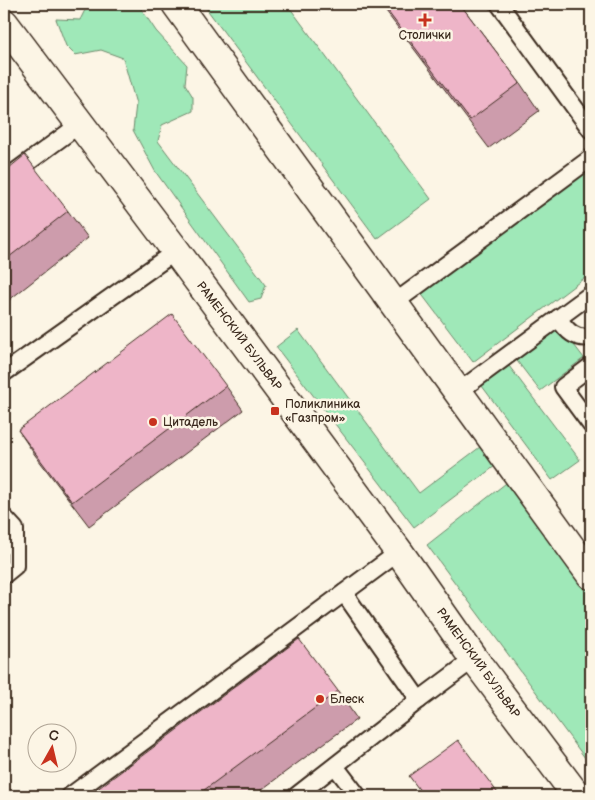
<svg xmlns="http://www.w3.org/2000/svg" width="595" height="800" viewBox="0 0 595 800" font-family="'Balsamiq Sans',sans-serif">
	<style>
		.green { fill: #9fe8b8; stroke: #6d896b }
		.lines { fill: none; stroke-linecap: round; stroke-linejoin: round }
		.service-casing { stroke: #3b2a1e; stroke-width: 20 }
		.tertiary-casing { stroke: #3b2a1e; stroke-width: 31 }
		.service { stroke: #fcf5e5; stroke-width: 16 }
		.tertiary { stroke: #fcf5e5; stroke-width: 28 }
		.wall { fill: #cd9cac; stroke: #3b2a1e }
		.building { fill: #eeb5c8; stroke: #3b2a1e }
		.poi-dot { fill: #c8321e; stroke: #fcf5e5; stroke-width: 2 }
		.labels { text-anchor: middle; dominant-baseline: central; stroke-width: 5; stroke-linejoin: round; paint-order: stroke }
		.poi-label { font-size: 12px; fill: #3b2a1e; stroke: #fcf5e5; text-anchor: start }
		.street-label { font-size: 12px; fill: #3b2a1e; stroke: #fcf5e5 }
	</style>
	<rect width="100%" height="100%" fill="#fcf5e5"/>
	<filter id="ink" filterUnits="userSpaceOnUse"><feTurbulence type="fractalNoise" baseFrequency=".02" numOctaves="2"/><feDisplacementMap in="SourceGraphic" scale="10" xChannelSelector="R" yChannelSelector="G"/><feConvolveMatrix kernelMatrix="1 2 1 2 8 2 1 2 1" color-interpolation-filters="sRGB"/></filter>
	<g filter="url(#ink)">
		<g class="green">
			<path d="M 88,4 L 137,4 L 140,7 L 156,31 L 187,65 L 185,84 L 193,97 L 193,111 L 162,125 L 158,141 L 266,285 L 261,299 L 249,302 L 155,171 L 133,130 L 136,104 L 123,58 L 101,50 L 75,55 L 66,46 L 56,19 L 80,20 Z"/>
			<path d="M 203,4 L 287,4 L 431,199 L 377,239 Z"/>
			<path d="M 591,164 L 591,273 L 473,362 L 420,292 Z"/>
			<path d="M 558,324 L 584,358 L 540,391 L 514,357 Z"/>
			<path d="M 298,330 L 419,493 L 484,444 L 499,463 L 414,527 L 276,347 Z"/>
			<path d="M 506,362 L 580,460 L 552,480 L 479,382 Z"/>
			<path d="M 510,480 L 591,593 L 591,766 L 427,545 Z"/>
		</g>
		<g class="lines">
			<defs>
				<g id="service">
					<path d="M 499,4 L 591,130"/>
					<path d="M 4,180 L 80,124"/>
					<path d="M 394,303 L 591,158"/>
					<path d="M 558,318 C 567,331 575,340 591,337"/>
					<path d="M 591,366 L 563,387 L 591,425"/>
					<path d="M 4,373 L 176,251"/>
					<path d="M 458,392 L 591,294"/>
					<path d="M 4,517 L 15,529 L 15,566 L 4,575"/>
					<path d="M 419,700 L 474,659"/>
					<path d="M 335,766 L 358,796"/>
					<path d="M 70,796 L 399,552"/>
					<path d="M 296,796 L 419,700 L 344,593"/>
				</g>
				<g id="tertiary">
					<path d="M 176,4 L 591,575"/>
					<path d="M 4,23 L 176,251 L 399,552 L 474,659 L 577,796"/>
				</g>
			</defs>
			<use href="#service" class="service-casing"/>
			<use href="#tertiary" class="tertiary-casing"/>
			<use href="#service" class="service"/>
			<use href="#tertiary" class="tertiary"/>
		</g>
		<g class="wall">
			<path d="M 380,4 L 460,4 L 520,83 L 539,111 L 489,148 Z"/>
			<path d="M 4,172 L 68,211 L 88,238 L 4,304 Z"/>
			<path d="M 226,386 L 243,410 L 89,526 L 35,455 L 18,430 Z"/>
			<path d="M 338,691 L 357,719 L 253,796 L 88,796 Z"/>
		</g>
		<g class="building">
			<path d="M 382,4 L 460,4 L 520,83 L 470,120 Z"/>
			<path d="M 25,155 L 68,211 L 4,261 L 4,172 Z"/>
			<path d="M 172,314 L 226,386 L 72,502 L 18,430 Z"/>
			<path d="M 299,639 L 338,691 L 196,796 L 88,796 Z"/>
			<path d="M 458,740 L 500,796 L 424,796 L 409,776 Z"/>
		</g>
	</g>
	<g class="poi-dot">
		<path d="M422.5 12.5h5v5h5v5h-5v5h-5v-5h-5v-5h5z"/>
		<rect x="270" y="406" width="10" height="10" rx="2.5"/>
		<circle cx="153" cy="422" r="5"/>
		<circle cx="320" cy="699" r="5"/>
	</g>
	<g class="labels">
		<g class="poi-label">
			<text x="425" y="35" text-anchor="middle">Столички</text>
			<text x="285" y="404">Поликлиника<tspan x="285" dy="14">«Газпром»</tspan></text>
			<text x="163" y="422">Цитадель</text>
			<text x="330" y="699">Блеск</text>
		</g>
		<g class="street-label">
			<text transform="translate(239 336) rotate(53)">РАМЕНСКИЙ БУЛЬВАР</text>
			<text transform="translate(478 663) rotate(54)">РАМЕНСКИЙ БУЛЬВАР</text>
		</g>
	</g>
	<rect width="595" height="800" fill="none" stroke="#fcf5e5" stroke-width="20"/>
	<rect x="10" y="10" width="575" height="780" fill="none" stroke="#3b2a1e" stroke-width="2" filter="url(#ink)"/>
	<g transform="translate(52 748) rotate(8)"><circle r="24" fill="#fcf5e5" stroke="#afa495"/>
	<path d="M0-4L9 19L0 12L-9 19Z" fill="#c8321e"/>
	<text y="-8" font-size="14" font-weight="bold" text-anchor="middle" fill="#3b2a1e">С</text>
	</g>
</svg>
